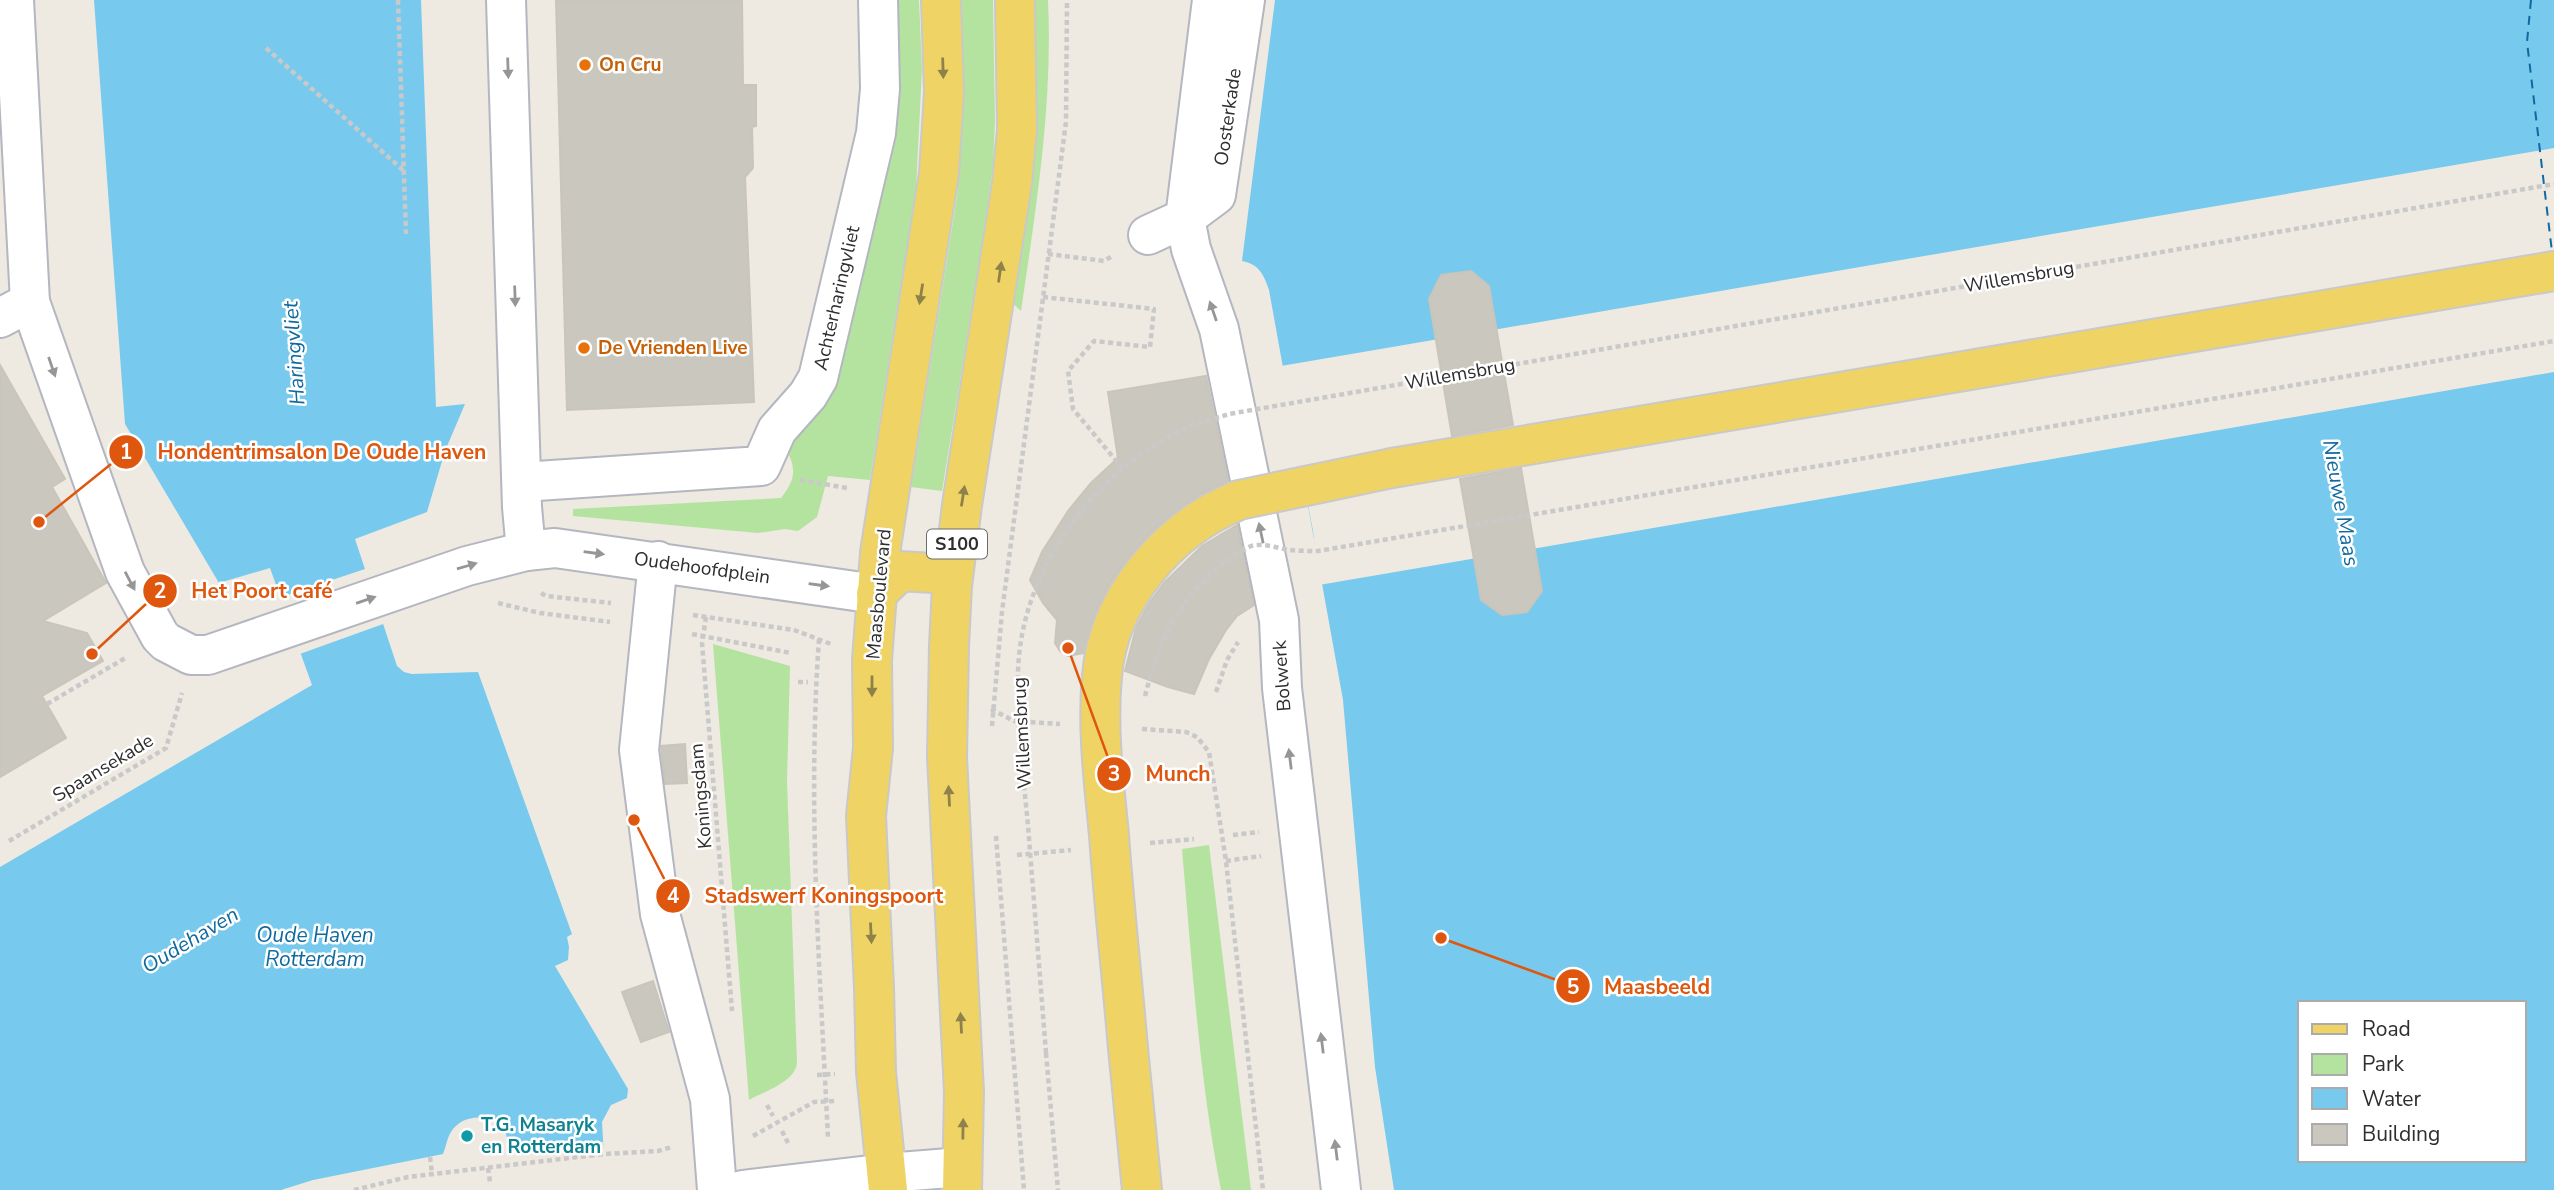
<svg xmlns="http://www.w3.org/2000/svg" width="2554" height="1190" viewBox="0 0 2554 1190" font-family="'Nunito Sans',sans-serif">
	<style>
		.green { fill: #b4e39f }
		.water { fill: #77caed; fill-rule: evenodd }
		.pier { fill: #eee9e1 }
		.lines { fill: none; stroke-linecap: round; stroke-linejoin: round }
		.ferry { stroke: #10699f; stroke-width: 2; stroke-dasharray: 9 7; stroke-linecap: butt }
		.building { fill: #cac7bf; stroke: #cac5ba; stroke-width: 2 }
		.minor-casing { stroke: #b4b6c0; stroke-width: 42 }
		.major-casing { stroke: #c9c9c9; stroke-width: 42 }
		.path { stroke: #c9c9c9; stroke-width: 4.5; stroke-dasharray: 5 3.5; stroke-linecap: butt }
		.minor { stroke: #fff; stroke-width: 38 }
		.major { stroke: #efd465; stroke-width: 38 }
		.major-bridge-casing { stroke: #c9c9c9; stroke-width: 42; stroke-linecap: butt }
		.path-bridge { stroke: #c9c9c9; stroke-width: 4.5; stroke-dasharray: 5 3.5; stroke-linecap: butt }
		.major-bridge { stroke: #efd465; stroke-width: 38 }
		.oneway { fill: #969696 }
		.oneway2 { fill: #8e814a }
		.food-dot { fill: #e8710a; stroke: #fff; stroke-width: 2.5 }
		.culture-dot { fill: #0f9aa8; stroke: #fff; stroke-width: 2.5 }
		.labels { text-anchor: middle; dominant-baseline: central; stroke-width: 5; stroke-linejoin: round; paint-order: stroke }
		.shield { fill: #fff; stroke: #6d6d6d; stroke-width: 2 }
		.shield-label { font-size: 18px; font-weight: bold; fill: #2e2e2e }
		.food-label { font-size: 19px; font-weight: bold; fill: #c56008; stroke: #fff; text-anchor: start }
		.street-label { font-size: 19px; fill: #2e2e2e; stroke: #fff }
		.culture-label { font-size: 19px; font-weight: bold; fill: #0d838f; stroke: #fff; text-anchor: start }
		.water-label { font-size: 21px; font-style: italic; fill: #10699f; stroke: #fff }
		.leader { fill: none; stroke: #df570e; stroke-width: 2.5 }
		.callout-dot { fill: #df570e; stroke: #fff; stroke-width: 2.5 }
		.mark-label { font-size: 21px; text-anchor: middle; font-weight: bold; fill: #fff }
		.callout-label { font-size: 21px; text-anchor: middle; font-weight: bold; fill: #df570e; stroke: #fff; stroke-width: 5; stroke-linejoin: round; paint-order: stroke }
	</style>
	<rect width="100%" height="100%" fill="#eee9e1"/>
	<g class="green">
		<path d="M 887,0 L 919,0 L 922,69 L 916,189 L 870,480 L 828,476 L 817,517 L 798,531 L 785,529 L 758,533 L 573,516 L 573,509 L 781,498 C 800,474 794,465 782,440 L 789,428 Z"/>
		<path d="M 961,0 L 993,0 L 995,122 L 993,167 L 979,265 L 942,491 L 911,487 L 957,196 L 962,127 Z"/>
		<path d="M 1029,0 L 1048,0 C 1053,105 1036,208 1021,311 L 1009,300 Z"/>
		<path d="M 713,644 L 790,666 L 787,781 L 797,1063 C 795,1082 765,1091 749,1100 Z"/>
		<path d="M 1209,845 L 1251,1190 L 1221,1190 C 1199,1077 1192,963 1182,849 Z"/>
	</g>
	<g class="water">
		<path d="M 94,0 L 421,0 L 436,407 L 465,404 L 445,451 L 427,512 L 355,539 L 397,666 L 404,672 L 412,674 L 478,672 L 572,934 L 567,937 L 569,947 L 568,960 L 555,966 L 628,1089 L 627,1098 L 611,1105 L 602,1122 L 606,1190 L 518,1190 L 513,1151 C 506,1144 509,1134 501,1126 C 487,1113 461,1115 451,1132 C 447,1138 446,1147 443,1154 L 313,1180 L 281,1190 L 0,1190 L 0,867 L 312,685 L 270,568 L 219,583 L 125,424 Z"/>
		<path d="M 1275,0 L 2554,0 L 2554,1190 L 1394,1190 L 1375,1067 L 1343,700 L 1269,290 C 1264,275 1259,264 1242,261 ZM 1471,271 L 1489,286 L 1542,591 L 1527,612 L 1502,615 L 1481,600 L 1429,299 L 1441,275 ZM 2300,1003 L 2524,1003 L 2524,1160 L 2300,1160 Z"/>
	</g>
	<g class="pier">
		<path d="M 2554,148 L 2554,372 L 1532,549 L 1493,330 Z"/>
		<path d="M 1439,339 L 1477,558 L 1319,585 L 1313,531 L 1281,366 Z"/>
		<path d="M 368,568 L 386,623 L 297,655 L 278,598 Z"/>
		<path d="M 603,1142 L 605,1157 L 607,1157 L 609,1190 L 515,1190 L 511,1152 Z"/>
	</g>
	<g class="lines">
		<path class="ferry" d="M 2531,0 L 2527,42 L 2552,252"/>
	</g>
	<g class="building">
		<path d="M 556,0 L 742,0 L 743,85 L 756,85 L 756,126 L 752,127 L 753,168 L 745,177 L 754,402 L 567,410 Z"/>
		<path d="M 1471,271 L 1489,286 L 1513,425 L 1452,436 L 1429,299 L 1441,275 Z"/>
		<path d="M 0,365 L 65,479 L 52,487 L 106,583 L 43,621 L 87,633 L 103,661 L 42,696 L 66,738 L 0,777 Z"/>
		<path d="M 1206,376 L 1228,481 L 1201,494 L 1177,510 L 1150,533 L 1129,557 L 1110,583 L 1095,613 L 1084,653 L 1068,656 L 1060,651 L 1055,643 L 1057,620 L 1043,603 L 1030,580 L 1042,552 L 1068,511 L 1091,483 L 1118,458 L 1108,392 Z"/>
		<path d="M 1521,468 L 1542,591 L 1527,612 L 1502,615 L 1481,600 L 1460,479 Z"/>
		<path d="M 1237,525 L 1254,605 L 1237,616 L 1226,630 L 1209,659 L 1194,694 L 1168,687 L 1125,671 L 1136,628 L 1148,605 L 1164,583 L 1202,546 Z"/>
		<path d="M 685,744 L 687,783 L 665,784 L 661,746 Z"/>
		<path d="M 653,981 L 669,1032 L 641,1042 L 622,992 Z"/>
	</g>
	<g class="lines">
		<defs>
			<g id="minor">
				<path d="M 14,0 L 30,302 L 125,572 L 160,636 L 166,642 L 191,655 L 208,655 L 467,566 L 526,551 L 555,548 L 876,594"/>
				<path d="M 506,0 L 522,507 L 526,551"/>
				<path d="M 1212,0 L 1185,218 L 1191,249 L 1219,329 L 1279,620 L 1282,688 L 1341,1190"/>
				<path d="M 1148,235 L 1185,218 L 1216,195 L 1245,0"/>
				<path d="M 0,318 L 30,302"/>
				<path d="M 522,482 L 761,466 L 777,430 L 808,395 L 818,378 L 876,133 L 880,89 L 878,0"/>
				<path d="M 658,561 L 639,750 L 660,914 L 710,1099 L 717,1190"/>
				<path d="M 742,1190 L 887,1173 L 962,1167"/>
			</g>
			<g id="major">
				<path d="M 1392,468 L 2554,271"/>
				<path d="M 876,594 L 900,571 L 933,573 L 955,557"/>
				<path d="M 1128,1048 L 1142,1190"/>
				<path d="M 888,1190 L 876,1072 L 874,988 L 866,816 L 873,748 L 872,660 L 880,553 L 939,173 L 944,92 L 941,0"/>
				<path d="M 962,1190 L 964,1092 L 947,757 L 949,646 L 952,586 L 962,505 L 1012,183 L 1017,130 L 1015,0"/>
			</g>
		</defs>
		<use href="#minor" class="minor-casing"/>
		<use href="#major" class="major-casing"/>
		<g class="path">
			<path d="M 398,0 L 406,234"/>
			<path d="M 266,48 L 404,171"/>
			<path d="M 1048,254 L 1104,261 L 1114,255"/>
			<path d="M 1043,297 L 1154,309 L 1150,347 L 1094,341 L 1068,371 L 1073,409 L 1123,469"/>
			<path d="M 800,480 L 847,488"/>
			<path d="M 541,593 L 546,596 L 611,603"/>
			<path d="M 498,603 L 540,613 L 610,622"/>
			<path d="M 693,615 L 794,630 L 831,644"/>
			<path d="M 706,617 L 702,643 L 732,1011"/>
			<path d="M 692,634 L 791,653"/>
			<path d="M 819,639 C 807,806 820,971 828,1138"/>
			<path d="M 798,682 L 808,682"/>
			<path d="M 1216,692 L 1227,660 L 1238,642"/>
			<path d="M 47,704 L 127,657"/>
			<path d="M 991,709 L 1014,721 L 1060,724"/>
			<path d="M 992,726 L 1002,612 L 1066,122 L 1067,0"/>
			<path d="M 1142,729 L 1186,732 L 1197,737 L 1209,752 L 1226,861 L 1263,1190"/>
			<path d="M 1233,835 L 1259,832"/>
			<path d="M 996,836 L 1024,1190"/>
			<path d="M 9,841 L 166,748 L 182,693"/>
			<path d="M 1150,843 L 1194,839"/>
			<path d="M 1017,855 L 1071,850"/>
			<path d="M 1226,861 L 1261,856"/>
			<path d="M 1046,1053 L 1058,1190"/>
			<path d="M 817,1075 L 835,1074"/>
			<path d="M 767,1105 L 773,1116"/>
			<path d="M 782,1131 L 788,1143"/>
			<path d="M 753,1136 L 814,1102 L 837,1101"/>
			<path d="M 430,1157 L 432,1173"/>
			<path d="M 488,1168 L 490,1182"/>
			<path d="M 354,1190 L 408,1177 L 604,1154 L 658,1151 L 672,1147"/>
		</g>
		<use href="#minor" class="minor"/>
		<use href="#major" class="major"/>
		<defs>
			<path id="major-bridge" d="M 1128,1048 C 1122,977 1114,906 1109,835 C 1104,783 1097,729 1102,676 C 1108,598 1169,528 1239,500 L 1392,468"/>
		</defs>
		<use href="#major-bridge" class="major-bridge-casing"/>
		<g class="path-bridge">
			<path d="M 1145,696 C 1160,639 1180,594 1229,560 C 1238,554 1247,545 1258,545 C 1268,544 1280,549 1290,550 C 1299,551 1309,551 1318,551 L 2554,341"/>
			<path d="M 1046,1053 C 1040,977 1034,901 1028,826 C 1023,770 1014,712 1019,656 C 1028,561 1099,469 1184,429 C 1198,422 1215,419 1229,414 L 2554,184"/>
		</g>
		<use href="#major-bridge" class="major-bridge"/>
	</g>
	<defs><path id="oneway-solid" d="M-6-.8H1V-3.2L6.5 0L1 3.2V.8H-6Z" transform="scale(1.75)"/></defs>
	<g class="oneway">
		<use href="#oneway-solid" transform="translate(508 68) rotate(88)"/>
		<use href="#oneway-solid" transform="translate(515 296) rotate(88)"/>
		<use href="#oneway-solid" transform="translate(1213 311) rotate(-109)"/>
		<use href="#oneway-solid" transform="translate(52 367) rotate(71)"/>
		<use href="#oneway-solid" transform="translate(1261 533) rotate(-102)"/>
		<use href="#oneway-solid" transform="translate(594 553) rotate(8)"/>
		<use href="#oneway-solid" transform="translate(467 566) rotate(-16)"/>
		<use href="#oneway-solid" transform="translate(130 581) rotate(62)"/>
		<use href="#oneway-solid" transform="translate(819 585) rotate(8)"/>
		<use href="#oneway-solid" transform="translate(366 600) rotate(-19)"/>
		<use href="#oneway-solid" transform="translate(1290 759) rotate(-97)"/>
		<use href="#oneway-solid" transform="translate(1322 1043) rotate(-97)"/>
		<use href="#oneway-solid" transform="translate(1336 1150) rotate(-97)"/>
	</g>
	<g class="oneway2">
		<use href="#oneway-solid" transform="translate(943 68) rotate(88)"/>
		<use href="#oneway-solid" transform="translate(1000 272) rotate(-82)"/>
		<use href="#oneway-solid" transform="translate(921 294) rotate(99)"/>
		<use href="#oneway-solid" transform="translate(963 496) rotate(-81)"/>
		<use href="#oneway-solid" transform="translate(872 686) rotate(90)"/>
		<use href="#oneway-solid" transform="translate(949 796) rotate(-93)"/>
		<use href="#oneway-solid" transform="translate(871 933) rotate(87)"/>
		<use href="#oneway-solid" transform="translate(961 1023) rotate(-93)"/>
		<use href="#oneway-solid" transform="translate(963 1129) rotate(-89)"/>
	</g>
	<g class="food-dot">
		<circle cx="585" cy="65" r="7"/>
		<circle cx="584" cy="348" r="7"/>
	</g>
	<circle class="culture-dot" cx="467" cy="1136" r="7"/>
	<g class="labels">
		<rect class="shield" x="927" y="529.5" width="60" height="29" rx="5"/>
		<g class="shield-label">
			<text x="957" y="544">S100</text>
		</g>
		<g class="food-label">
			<text x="599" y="65">On Cru</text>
			<text x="598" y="348">De Vrienden Live</text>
		</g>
		<g class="street-label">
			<text transform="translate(1228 117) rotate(-82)">Oosterkade</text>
			<text transform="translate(2019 277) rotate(-10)">Willemsbrug</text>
			<text transform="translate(837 298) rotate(-77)">Achterharingvliet</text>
			<text transform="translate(1460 374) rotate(-10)">Willemsbrug</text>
			<text transform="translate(702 568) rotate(8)">Oudehoofdplein</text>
			<text transform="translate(879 594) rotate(-85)">Maasboulevard</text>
			<text transform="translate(1282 676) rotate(-94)">Bolwerk</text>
			<text transform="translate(1022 733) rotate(-93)">Willemsbrug</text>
			<text transform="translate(103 768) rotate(-31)">Spaansekade</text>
			<text transform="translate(701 796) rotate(-95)">Koningsdam</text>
		</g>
		<g class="culture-label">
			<text x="481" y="1125">T.G. Masaryk<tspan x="481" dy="22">en Rotterdam</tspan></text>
		</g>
		<g class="water-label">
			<text transform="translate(294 353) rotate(-94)">Haringvliet</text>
			<text transform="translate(2341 503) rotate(80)">Nieuwe Maas</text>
			<text x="315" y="935">Oude Haven<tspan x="315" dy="24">Rotterdam</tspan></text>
			<text transform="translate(190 940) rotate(-31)">Oudehaven</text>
		</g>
	</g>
	<path class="leader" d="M39 522L126 452M92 654L160 591M1068 648L1114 774M634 820L673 896M1441 938L1573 986"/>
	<g class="callout-dot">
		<circle cx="39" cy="522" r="7"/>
		<circle cx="92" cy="654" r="7"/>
		<circle cx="1068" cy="648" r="7"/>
		<circle cx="634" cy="820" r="7"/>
		<circle cx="1441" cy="938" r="7"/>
		<circle cx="126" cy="452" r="18"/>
		<circle cx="160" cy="591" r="18"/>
		<circle cx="1114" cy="774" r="18"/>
		<circle cx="673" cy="896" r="18"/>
		<circle cx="1573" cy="986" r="18"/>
	</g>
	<g class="mark-label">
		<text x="126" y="459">1</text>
		<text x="160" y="598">2</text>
		<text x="1114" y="781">3</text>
		<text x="673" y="903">4</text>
		<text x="1573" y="994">5</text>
	</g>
	<g class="callout-label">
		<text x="322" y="459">Hondentrimsalon De Oude Haven</text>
		<text x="262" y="598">Het Poort café</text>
		<text x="1178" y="781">Munch</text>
		<text x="824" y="903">Stadswerf Koningspoort</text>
		<text x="1657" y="994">Maasbeeld</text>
	</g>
	<rect x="2298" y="1001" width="228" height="161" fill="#ffffff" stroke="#ababab" stroke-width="2"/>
	<rect x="2312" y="1024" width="35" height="10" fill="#efd465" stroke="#ababab" stroke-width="2"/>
	<text x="2362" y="1036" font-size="21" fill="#2e2e2e">Road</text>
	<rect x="2312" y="1054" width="35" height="21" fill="#b4e39f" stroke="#ababab" stroke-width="2"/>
	<text x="2362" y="1071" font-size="21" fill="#2e2e2e">Park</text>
	<rect x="2312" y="1088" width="35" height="21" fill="#77caed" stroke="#ababab" stroke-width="2"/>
	<text x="2362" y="1106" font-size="21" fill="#2e2e2e">Water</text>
	<rect x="2312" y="1124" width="35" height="21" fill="#cac7bf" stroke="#ababab" stroke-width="2"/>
	<text x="2362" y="1141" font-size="21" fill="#2e2e2e">Building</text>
</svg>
